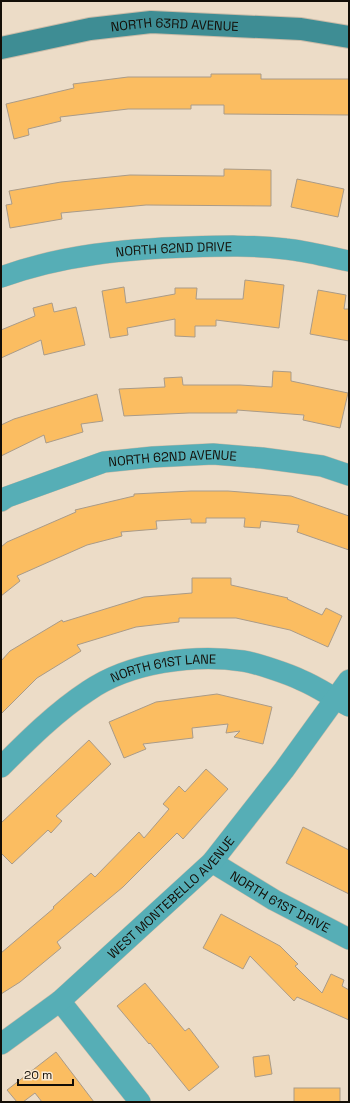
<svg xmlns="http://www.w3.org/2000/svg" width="350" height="1103" viewBox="0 0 350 1103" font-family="'Space Grotesk',sans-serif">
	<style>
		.building { fill: #fbbd61; stroke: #aa9b88 }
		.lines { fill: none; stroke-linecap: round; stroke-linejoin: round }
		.street-casing { stroke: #c9bba8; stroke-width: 22 }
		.secondary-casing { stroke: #c9bba8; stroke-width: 24 }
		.street { stroke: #56aeb6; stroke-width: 21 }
		.secondary { stroke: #3e8d94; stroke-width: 22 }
		.labels { text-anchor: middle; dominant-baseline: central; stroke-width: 3; stroke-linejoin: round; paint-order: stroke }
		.street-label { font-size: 13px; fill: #130e07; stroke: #f9e9d4 }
	</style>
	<rect width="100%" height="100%" fill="#ecdcc7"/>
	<g class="building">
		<path d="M 211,74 L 261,74 L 261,79 L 349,79 L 349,115 L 224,114 L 224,105 L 191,105 L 191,109 L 128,109 L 60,117 L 61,121 L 28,129 L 29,135 L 14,139 L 6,104 L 74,88 L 73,84 L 128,77 L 211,77 Z"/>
		<path d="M 224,169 L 271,170 L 271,206 L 146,205 L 61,213 L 62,219 L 10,228 L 6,205 L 12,204 L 9,191 L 61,182 L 130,175 L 224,176 Z"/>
		<path d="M 297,179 L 344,189 L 338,217 L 291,207 Z"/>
		<path d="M 245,280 L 284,285 L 279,328 L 216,320 L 216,326 L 195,326 L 195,337 L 175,336 L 175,319 L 127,328 L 128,335 L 110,338 L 102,291 L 124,287 L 126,303 L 175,294 L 175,288 L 197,288 L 196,299 L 243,299 Z"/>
		<path d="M 318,290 L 346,295 L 344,309 L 349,309 L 349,341 L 310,334 Z"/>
		<path d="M 52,303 L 54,312 L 76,307 L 85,345 L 44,355 L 41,340 L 1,358 L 1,330 L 35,316 L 33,308 Z"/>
		<path d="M 273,371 L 291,372 L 291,381 L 348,393 L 340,428 L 303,420 L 304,415 L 237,410 L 237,413 L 189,413 L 124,416 L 119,389 L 165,387 L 164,378 L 182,377 L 183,385 L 240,385 L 272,387 Z"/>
		<path d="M 97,394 L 103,421 L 81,424 L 83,432 L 46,443 L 44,435 L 1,456 L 1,425 L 14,419 Z"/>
		<path d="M 191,491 L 228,491 L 291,496 L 349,516 L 349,550 L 297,532 L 299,525 L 261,521 L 260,528 L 244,527 L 245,518 L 206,518 L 206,523 L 191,523 L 191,519 L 156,521 L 157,529 L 121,532 L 122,536 L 87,545 L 17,576 L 20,581 L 1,596 L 1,547 L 7,542 L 76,512 L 75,510 L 134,496 L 134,494 Z"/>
		<path d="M 192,578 L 231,578 L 231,585 L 288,598 L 287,599 L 322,615 L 326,608 L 342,616 L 328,647 L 290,630 L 236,618 L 179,618 L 179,622 L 136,627 L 77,645 L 81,651 L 37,678 L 1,714 L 1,661 L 10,651 L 62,620 L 63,622 L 144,597 L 192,593 Z"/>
		<path d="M 217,694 L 272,707 L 263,744 L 234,737 L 240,731 L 226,733 L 228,724 L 192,728 L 193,738 L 143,744 L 146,749 L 124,758 L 109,722 L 156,702 Z"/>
		<path d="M 89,740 L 111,764 L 56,816 L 62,821 L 51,833 L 48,830 L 12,864 L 1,853 L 1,823 Z"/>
		<path d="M 206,769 L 228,789 L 183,839 L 177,833 L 123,887 L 57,942 L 61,948 L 20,982 L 1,994 L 1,953 L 54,908 L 53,907 L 91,873 L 95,877 L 139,832 L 144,838 L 169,809 L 163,804 L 179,786 L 185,792 Z"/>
		<path d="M 303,827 L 349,850 L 349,894 L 286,863 Z"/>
		<path d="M 221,914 L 280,946 L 298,964 L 295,966 L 322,993 L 331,974 L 344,980 L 342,986 L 349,990 L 349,1020 L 297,997 L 294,1001 L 250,956 L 243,969 L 203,948 Z"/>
		<path d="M 145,983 L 185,1031 L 189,1028 L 219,1067 L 189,1091 L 150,1043 L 149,1044 L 117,1006 Z"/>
		<path d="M 56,1052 L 94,1102 L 42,1102 L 35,1093 L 23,1102 L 17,1102 L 7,1090 Z"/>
		<path d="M 269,1055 L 272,1074 L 255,1077 L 253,1057 Z"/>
		<rect x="294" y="1088" width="46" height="14"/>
	</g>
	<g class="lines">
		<defs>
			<g id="street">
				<path id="s1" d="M 1,277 C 62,255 125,249 189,247 C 221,246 254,245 286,249 C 307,251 328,257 349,261"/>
				<path id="s2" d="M 1,501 L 7,497 L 104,462 L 153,457 L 213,454 L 262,458 L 322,466 L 349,475"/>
				<path id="s3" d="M 1,767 C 28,740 56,712 88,691 C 130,662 194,654 243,661 C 256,663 289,674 301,680 C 318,687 333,698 349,706"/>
				<path id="s4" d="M 212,862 L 274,900 L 349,939"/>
				<path d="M 60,1001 L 140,1102"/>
				<path id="s5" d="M 1,1044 L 60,1001 L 212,862 L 284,770 L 349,680"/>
			</g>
			<g id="secondary">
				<path id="s6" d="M 1,48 L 90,29 L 151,22 L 301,29 L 349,37"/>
			</g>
		</defs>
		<use href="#street" class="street-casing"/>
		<use href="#secondary" class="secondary-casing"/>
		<use href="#street" class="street"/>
		<use href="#secondary" class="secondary"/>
	</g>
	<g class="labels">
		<g class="street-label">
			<text stroke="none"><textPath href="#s6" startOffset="176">NORTH 63RD AVENUE</textPath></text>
			<text stroke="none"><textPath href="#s1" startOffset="176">NORTH 62ND DRIVE</textPath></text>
			<text stroke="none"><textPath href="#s2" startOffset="179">NORTH 62ND AVENUE</textPath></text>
			<text stroke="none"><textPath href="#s3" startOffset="196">NORTH 61ST LANE</textPath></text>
			<text stroke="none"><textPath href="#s5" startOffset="225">WEST MONTEBELLO AVENUE</textPath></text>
			<text stroke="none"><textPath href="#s4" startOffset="79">NORTH 61ST DRIVE</textPath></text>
		</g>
	</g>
	<rect width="350" height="1103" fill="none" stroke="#130e07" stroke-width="4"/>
	<path d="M18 1079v6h55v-6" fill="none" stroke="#130e07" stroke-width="2"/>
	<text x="24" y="1079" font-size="12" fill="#130e07" stroke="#f9e9d4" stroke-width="3" paint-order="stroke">20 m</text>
</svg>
